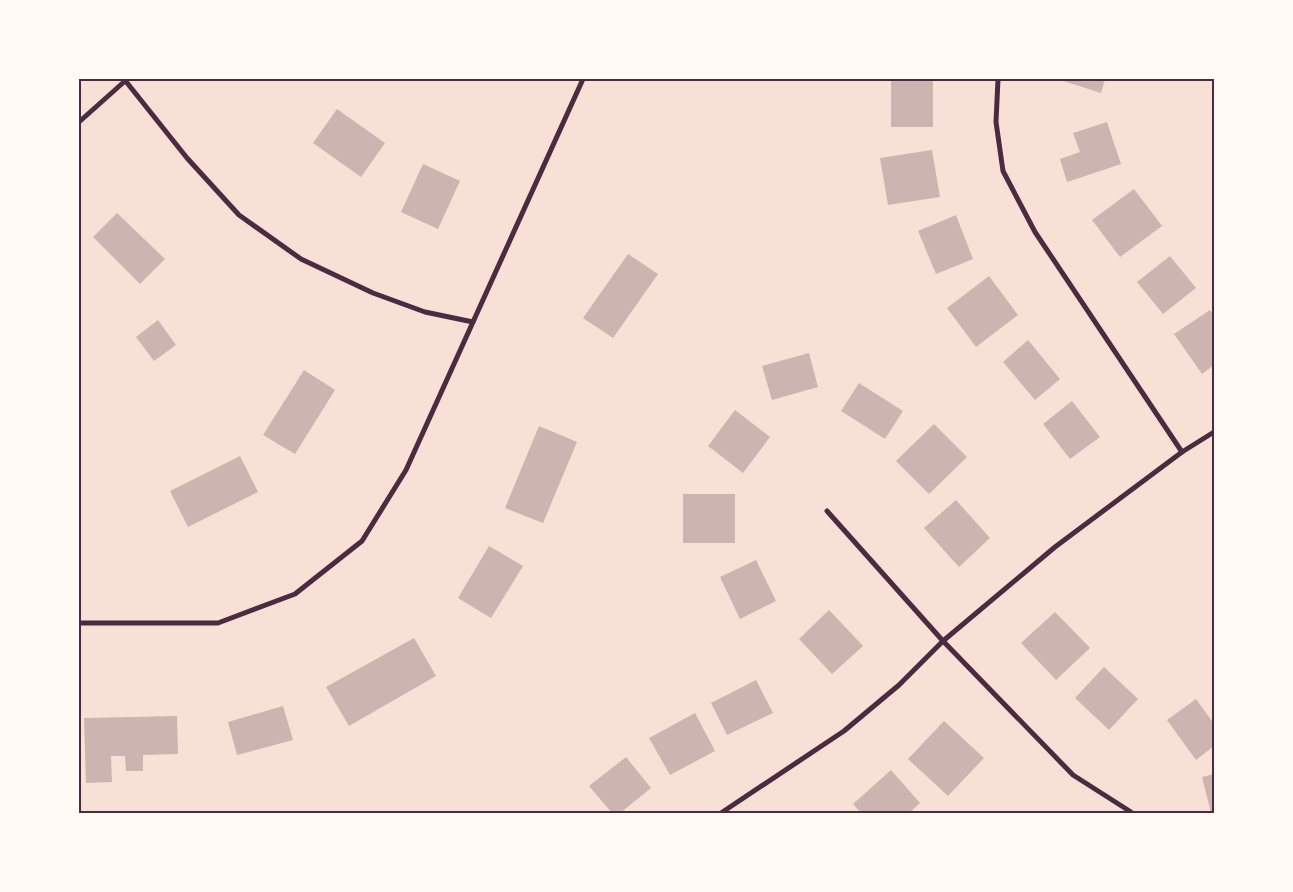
<svg xmlns="http://www.w3.org/2000/svg" width="1293" height="892" viewBox="0 0 1293 892" font-family="Helvetica,sans-serif">
	<style>
		.building { fill: #ccb4b1 }
		.lines { fill: none; stroke-linecap: round; stroke-linejoin: round }
		.minor { stroke: #4a2c40; stroke-width: 5 }
		.neatline { fill: none; stroke: #4a2c40; stroke-width: 2 }
	</style>
	<rect width="100%" height="100%" fill="#f7e1d7"/>
	<g class="building">
		<rect x="891" y="79" width="42" height="48"/>
		<path d="M 1057,79 L 1105,79 L 1101,93 Z"/>
		<path d="M 337,109 L 385,143 L 361,177 L 313,143 Z"/>
		<path d="M 1107,122 L 1121,164 L 1067,182 L 1060,159 L 1080,152 L 1073,133 Z"/>
		<path d="M 932,150 L 940,197 L 888,205 L 880,158 Z"/>
		<path d="M 423,164 L 460,181 L 438,229 L 401,212 Z"/>
		<path d="M 1134,189 L 1162,226 L 1120,257 L 1092,220 Z"/>
		<path d="M 117,213 L 165,259 L 140,284 L 93,237 Z"/>
		<path d="M 956,215 L 973,259 L 936,274 L 918,231 Z"/>
		<path d="M 628,254 L 658,274 L 613,338 L 583,318 Z"/>
		<path d="M 1170,256 L 1196,288 L 1163,314 L 1137,282 Z"/>
		<path d="M 989,276 L 1018,315 L 976,347 L 947,308 Z"/>
		<path d="M 1210,310 L 1214,316 L 1214,365 L 1202,374 L 1174,334 Z"/>
		<path d="M 158,320 L 176,345 L 154,361 L 136,337 Z"/>
		<path d="M 1028,340 L 1060,379 L 1035,400 L 1003,362 Z"/>
		<path d="M 809,353 L 818,387 L 772,400 L 762,366 Z"/>
		<path d="M 304,370 L 335,390 L 295,454 L 263,435 Z"/>
		<path d="M 859,383 L 903,411 L 885,439 L 841,411 Z"/>
		<path d="M 1072,401 L 1100,437 L 1070,459 L 1043,424 Z"/>
		<path d="M 735,410 L 770,437 L 743,473 L 708,446 Z"/>
		<path d="M 934,424 L 967,457 L 929,494 L 896,461 Z"/>
		<path d="M 539,426 L 577,442 L 543,523 L 505,508 Z"/>
		<path d="M 240,456 L 258,492 L 188,527 L 170,491 Z"/>
		<rect x="683" y="494" width="52" height="49"/>
		<path d="M 956,500 L 990,538 L 959,567 L 924,528 Z"/>
		<path d="M 489,546 L 523,566 L 491,618 L 458,598 Z"/>
		<path d="M 756,560 L 776,601 L 740,619 L 720,577 Z"/>
		<path d="M 829,610 L 863,646 L 832,674 L 799,639 Z"/>
		<path d="M 1055,612 L 1090,648 L 1056,680 L 1021,643 Z"/>
		<path d="M 414,638 L 436,676 L 349,726 L 326,687 Z"/>
		<path d="M 1104,667 L 1138,699 L 1109,730 L 1075,698 Z"/>
		<path d="M 756,680 L 773,713 L 727,735 L 711,703 Z"/>
		<path d="M 1196,699 L 1214,724 L 1214,746 L 1196,760 L 1167,720 Z"/>
		<path d="M 283,706 L 293,740 L 237,755 L 228,722 Z"/>
		<path d="M 695,713 L 715,751 L 670,775 L 649,738 Z"/>
		<path d="M 177,716 L 178,754 L 143,755 L 143,771 L 126,771 L 125,756 L 111,756 L 112,782 L 86,783 L 84,718 Z"/>
		<path d="M 944,721 L 984,758 L 948,796 L 908,759 Z"/>
		<path d="M 626,757 L 651,788 L 620,813 L 612,813 L 589,786 Z"/>
		<path d="M 891,770 L 920,803 L 909,813 L 861,813 L 853,804 Z"/>
		<path d="M 1214,774 L 1214,813 L 1211,813 L 1202,777 Z"/>
	</g>
	<g class="lines">
		<g class="minor">
			<path d="M 124,79 L 187,158 L 239,215 L 301,259 L 373,293 L 425,312 L 473,322"/>
			<path d="M 998,79 L 996,122 L 1003,171 L 1035,232 L 1182,452"/>
			<path d="M 79,122 L 125,81"/>
			<path d="M 827,511 L 943,641 L 1073,775 L 1131,812"/>
			<path d="M 79,623 L 218,623 L 295,594 L 362,541 L 406,470 L 583,79"/>
			<path d="M 721,813 L 844,731 L 899,685 L 943,641 L 1055,547 L 1182,452 L 1214,432"/>
		</g>
	</g>
	<rect width="1293" height="892" fill="none" stroke="#fffaf5" stroke-width="160"/>
	<rect x="80" y="80" width="1133" height="732" class="neatline"/>
</svg>
